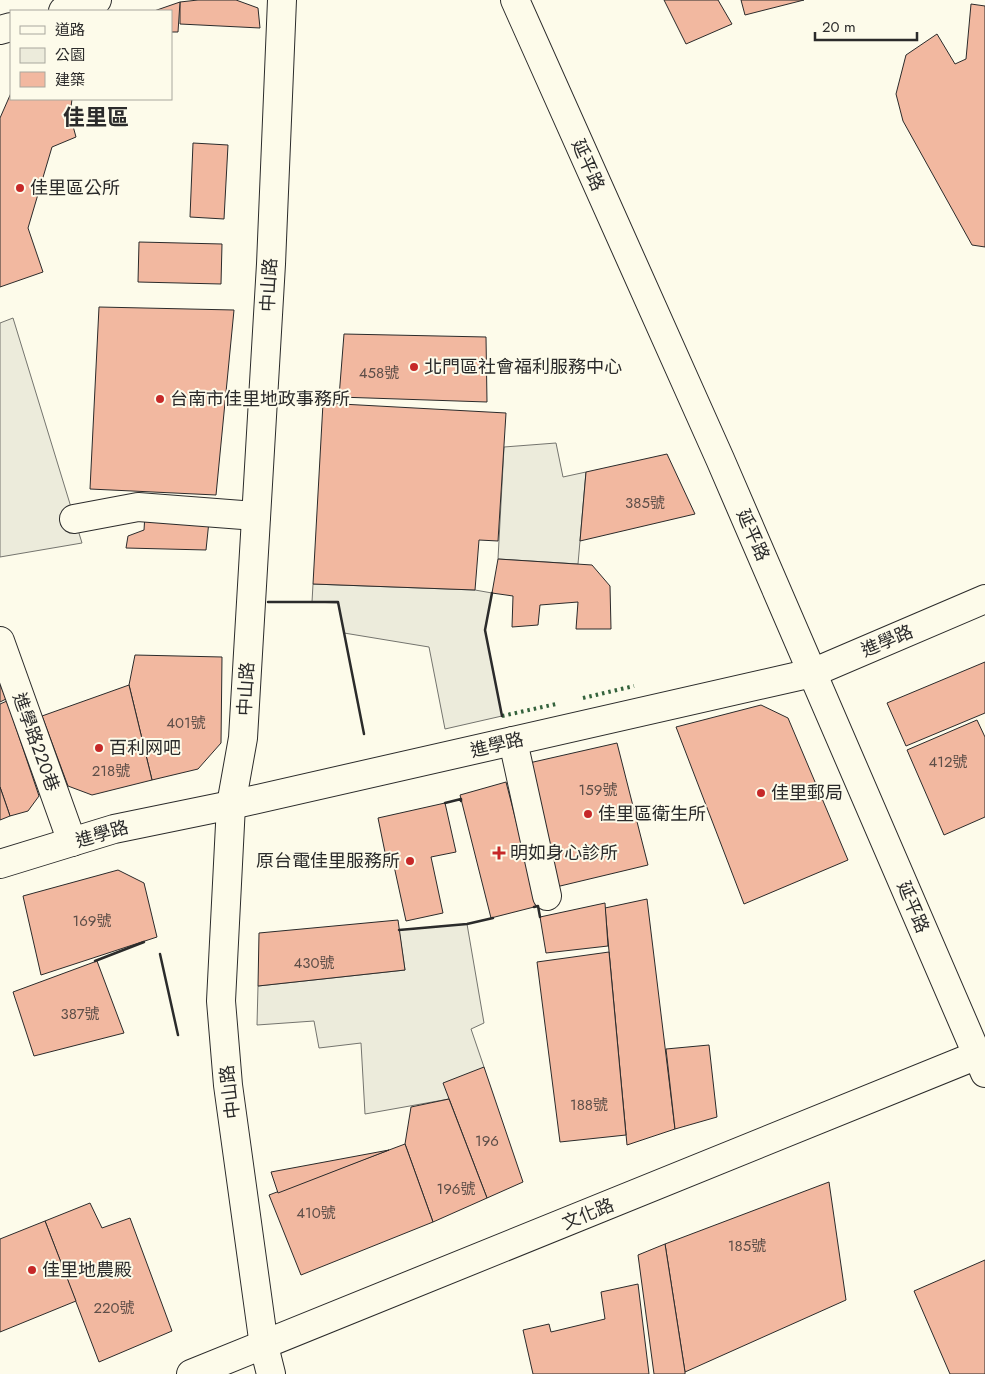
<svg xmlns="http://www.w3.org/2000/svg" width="985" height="1374" viewBox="0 0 985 1374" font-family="Jost,'Noto Sans TC',sans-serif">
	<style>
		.green { fill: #ecebdb; stroke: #74746e }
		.building { fill: #f2b8a0; stroke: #2b2b2b }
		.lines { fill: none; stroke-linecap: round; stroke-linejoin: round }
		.minor-casing { stroke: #2b2b2b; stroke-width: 30 }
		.minor { stroke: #fdfbea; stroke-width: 28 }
		.hedge { stroke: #34623c; stroke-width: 4; stroke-dasharray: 2.5 4; stroke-linecap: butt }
		.wall { stroke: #2b2b2b; stroke-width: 2.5 }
		.poi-dot { fill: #c62828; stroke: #fdfbea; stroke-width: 2 }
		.labels { text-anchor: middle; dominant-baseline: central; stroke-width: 4; stroke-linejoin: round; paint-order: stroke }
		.number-label { font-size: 15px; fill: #5d4e48 }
		.street-label { font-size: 18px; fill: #2b2b2b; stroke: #fdfbea }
		.poi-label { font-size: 18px; fill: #2b2b2b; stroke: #fdfbea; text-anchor: start }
		.district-label { font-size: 22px; font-weight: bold; fill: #2b2b2b; stroke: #fdfbea }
	</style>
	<rect width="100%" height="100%" fill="#fdfbea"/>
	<g class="green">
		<path d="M 13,318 L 82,543 L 0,557 L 0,323 Z"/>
		<path d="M 556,443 L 563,477 L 586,472 L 578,564 L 498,559 L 504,447 Z"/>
		<path d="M 313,584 L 475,590 L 492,593 L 485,630 L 502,716 L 445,729 L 429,647 L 344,633 L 338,603 L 312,602 Z"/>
		<path d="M 467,924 L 484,1023 L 471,1029 L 484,1067 L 449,1099 L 365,1114 L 361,1043 L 319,1048 L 314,1021 L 257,1025 L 258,986 L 405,970 L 399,930 Z"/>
	</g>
	<g class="building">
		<path d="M 198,0 L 236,0 L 258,8 L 260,28 L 180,24 L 180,2 Z"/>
		<path d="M 664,0 L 718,0 L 732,24 L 686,44 Z"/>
		<path d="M 741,0 L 804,0 L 745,15 Z"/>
		<path d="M 180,2 L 178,32 L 171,32 L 171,11 L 154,11 Z"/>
		<path d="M 971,4 L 985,6 L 985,247 L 972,245 L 903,121 L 896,94 L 906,55 L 937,34 L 955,64 L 966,59 Z"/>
		<path d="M 11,93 L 11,99 L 72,99 L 70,115 L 76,137 L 52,147 L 28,228 L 43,272 L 0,287 L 0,118 Z"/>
		<path d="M 193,143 L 228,145 L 224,219 L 190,217 Z"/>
		<path d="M 139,242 L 222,244 L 221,284 L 138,282 Z"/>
		<path d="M 99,307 L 234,310 L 216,495 L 90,489 Z"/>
		<path d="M 344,334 L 486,337 L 487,402 L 339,397 Z"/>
		<path d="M 323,403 L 506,413 L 498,541 L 479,540 L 475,590 L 313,584 Z"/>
		<path d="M 667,454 L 695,514 L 580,541 L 586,472 Z"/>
		<path d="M 145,514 L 209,521 L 206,550 L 126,548 L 128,536 L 144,530 Z"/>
		<path d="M 498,559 L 592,565 L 610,586 L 611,629 L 576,629 L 578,602 L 540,605 L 538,625 L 512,627 L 513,596 L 492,593 Z"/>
		<path d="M 135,655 L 222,657 L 221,743 L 198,769 L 152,780 L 129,685 Z"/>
		<path d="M 985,662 L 985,713 L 906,746 L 887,703 Z"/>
		<path d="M 0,683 L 6,699 L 0,702 Z"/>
		<path d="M 129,685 L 152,780 L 92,795 L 68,786 L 42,716 Z"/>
		<path d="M 7,701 L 39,796 L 28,811 L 10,816 L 0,787 L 0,704 Z"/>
		<path d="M 761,705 L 788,718 L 848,860 L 744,904 L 676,727 Z"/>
		<path d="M 977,720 L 985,737 L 985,817 L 944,835 L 907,750 Z"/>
		<path d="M 617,743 L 648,865 L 556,887 L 529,763 Z"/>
		<path d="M 506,782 L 538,906 L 491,918 L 460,795 Z"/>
		<path d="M 0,787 L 10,816 L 0,820 Z"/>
		<path d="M 445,803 L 456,852 L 431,857 L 443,913 L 406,921 L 394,866 L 388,867 L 378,818 Z"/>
		<path d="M 118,870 L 144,883 L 157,937 L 41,975 L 23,896 Z"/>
		<path d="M 647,899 L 675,1129 L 627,1145 L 605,908 Z"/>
		<path d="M 605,903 L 608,946 L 546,953 L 540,917 Z"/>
		<path d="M 398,920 L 405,970 L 258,986 L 259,933 Z"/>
		<path d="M 609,952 L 626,1135 L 560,1142 L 537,962 Z"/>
		<path d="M 97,961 L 124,1033 L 34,1056 L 13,992 Z"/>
		<path d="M 709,1045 L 717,1117 L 675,1129 L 666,1049 Z"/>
		<path d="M 484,1067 L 523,1182 L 487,1198 L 443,1083 Z"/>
		<path d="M 449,1099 L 487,1198 L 433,1222 L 405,1144 L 411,1107 Z"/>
		<path d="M 405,1144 L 433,1222 L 301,1275 L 269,1195 Z"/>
		<path d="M 389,1150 L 278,1193 L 271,1172 Z"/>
		<path d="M 829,1182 L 846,1300 L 685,1372 L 665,1244 Z"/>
		<path d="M 90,1203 L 102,1228 L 130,1218 L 172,1331 L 99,1362 L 45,1221 Z"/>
		<path d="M 45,1221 L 76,1301 L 0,1332 L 0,1239 Z"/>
		<path d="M 665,1244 L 685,1372 L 685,1374 L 654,1374 L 638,1255 Z"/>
		<path d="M 985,1260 L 985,1374 L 950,1374 L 914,1291 Z"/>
		<path d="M 638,1284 L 649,1374 L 533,1374 L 523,1330 L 549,1324 L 551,1332 L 605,1319 L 601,1292 Z"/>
	</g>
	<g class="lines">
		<defs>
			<g id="minor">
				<path d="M 515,0 L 720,459 L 985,1073"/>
				<path d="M 63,11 L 97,0"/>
				<path d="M 0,30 L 11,27"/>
				<path d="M 74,519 L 138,507 L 256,516"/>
				<path d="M 0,641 L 72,842"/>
				<path d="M 513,741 L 547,896"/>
				<path d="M 0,864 L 114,829 L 231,805 L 812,673 L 985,599"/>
				<path d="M 191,1374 L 985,1052"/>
				<path d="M 271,1374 L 264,1346 L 228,1085 L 221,1001 L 231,805 L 243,738 L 271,264 L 282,0"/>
			</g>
		</defs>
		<use href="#minor" class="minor-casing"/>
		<use href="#minor" class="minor"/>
		<g class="hedge">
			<path d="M 583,698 L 634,686"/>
			<path d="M 502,716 L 556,704"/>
		</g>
		<g class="wall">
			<path d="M 492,593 L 485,630 L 502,716"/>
			<path d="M 268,602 L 338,602 L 364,734"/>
			<path d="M 445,803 L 461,799 L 461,801"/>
			<path d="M 534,907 L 538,906 L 540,917"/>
			<path d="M 399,930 L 467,924 L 493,918"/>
			<path d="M 160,954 L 178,1035"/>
			<path d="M 95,961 L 144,942"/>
		</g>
	</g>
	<g class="poi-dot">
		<circle cx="20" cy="188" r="5"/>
		<circle cx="414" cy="367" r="5"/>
		<circle cx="160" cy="399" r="5"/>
		<circle cx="99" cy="748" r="5"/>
		<circle cx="761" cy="793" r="5"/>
		<circle cx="588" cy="814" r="5"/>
		<path d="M496.5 845.5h5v5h5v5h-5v5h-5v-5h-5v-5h5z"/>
		<circle cx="410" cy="861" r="5"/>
		<circle cx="32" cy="1270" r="5"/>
	</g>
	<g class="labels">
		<g class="number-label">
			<text x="379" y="373">458號</text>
			<text x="645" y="503">385號</text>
			<text x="186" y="723">401號</text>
			<text x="948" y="762">412號</text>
			<text x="111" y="771">218號</text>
			<text x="598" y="790">159號</text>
			<text x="92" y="921">169號</text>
			<text x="314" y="963">430號</text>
			<text x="80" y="1014">387號</text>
			<text x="589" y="1105">188號</text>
			<text x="487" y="1141">196</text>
			<text x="456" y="1189">196號</text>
			<text x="316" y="1213">410號</text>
			<text x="747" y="1246">185號</text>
			<text x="114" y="1308">220號</text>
		</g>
		<g class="street-label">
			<text transform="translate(588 165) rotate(66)">延平路</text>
			<text transform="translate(269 285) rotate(-87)">中山路</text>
			<text transform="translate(753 535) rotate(66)">延平路</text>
			<text transform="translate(887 641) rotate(-23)">進學路</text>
			<text transform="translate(246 689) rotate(-87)">中山路</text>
			<text transform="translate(36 742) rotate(70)">進學路220巷</text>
			<text transform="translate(497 745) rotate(-13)">進學路</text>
			<text transform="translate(102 834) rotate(-16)">進學路</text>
			<text transform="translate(913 907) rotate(67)">延平路</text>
			<text transform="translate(230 1092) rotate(-97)">中山路</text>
			<text transform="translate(588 1214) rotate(-22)">文化路</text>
		</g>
		<g class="poi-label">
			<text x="30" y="188">佳里區公所</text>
			<text x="424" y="367">北門區社會福利服務中心</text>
			<text x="170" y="399">台南市佳里地政事務所</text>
			<text x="109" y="748">百利网吧</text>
			<text x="771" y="793">佳里郵局</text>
			<text x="598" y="814">佳里區衛生所</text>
			<text x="510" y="853">明如身心診所</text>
			<text x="400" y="861" text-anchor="end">原台電佳里服務所</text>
			<text x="42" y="1270">佳里地農殿</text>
		</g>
		<g class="district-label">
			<text x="96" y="117">佳里區</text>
		</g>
	</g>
	<rect x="10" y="10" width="162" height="90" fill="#fdfbea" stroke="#a9a89e"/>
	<rect x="20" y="26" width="25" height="8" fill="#fdfbea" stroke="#a9a89e"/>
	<text x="55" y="35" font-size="15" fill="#2b2b2b">道路</text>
	<rect x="20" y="48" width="25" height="15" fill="#ecebdb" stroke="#a9a89e"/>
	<text x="55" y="60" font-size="15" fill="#2b2b2b">公園</text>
	<rect x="20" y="72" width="25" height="15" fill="#f2b8a0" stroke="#a9a89e"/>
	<text x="55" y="85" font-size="15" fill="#2b2b2b">建築</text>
	<path d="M815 32v8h102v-8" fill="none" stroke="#2b2b2b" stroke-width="2.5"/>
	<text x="822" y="32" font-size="15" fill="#2b2b2b" stroke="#fdfbea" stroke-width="4" paint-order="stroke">20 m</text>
</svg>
